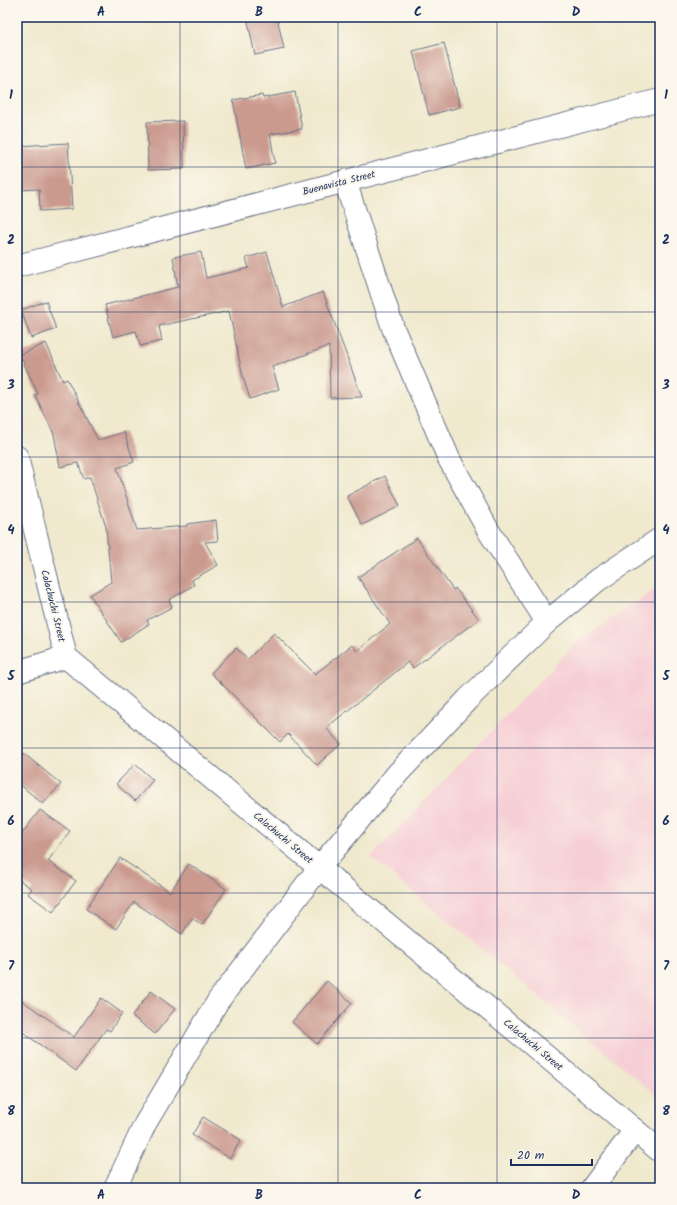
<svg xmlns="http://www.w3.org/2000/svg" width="677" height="1205" viewBox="0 0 677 1205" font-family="Kalam,sans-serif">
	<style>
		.built { fill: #f6cfd6 }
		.building { fill: #cb9a8f }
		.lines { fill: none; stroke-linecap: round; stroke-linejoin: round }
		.street-casing { stroke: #667085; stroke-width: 24 }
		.street { stroke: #fff; stroke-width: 22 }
		.grid { fill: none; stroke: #1b2f5e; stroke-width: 1; stroke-opacity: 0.55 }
		.labels { text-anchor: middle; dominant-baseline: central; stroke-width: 4; stroke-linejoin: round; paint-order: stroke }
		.street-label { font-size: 10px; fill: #1b2f5e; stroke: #fbf7ec }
		.neatline { fill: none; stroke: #1b2f5e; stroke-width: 1.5 }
		.grid-label { font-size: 13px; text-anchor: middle; font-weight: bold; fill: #1b2f5e }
	</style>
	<rect width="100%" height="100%" fill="#fbf7ec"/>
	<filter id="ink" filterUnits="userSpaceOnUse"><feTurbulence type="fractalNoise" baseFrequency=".025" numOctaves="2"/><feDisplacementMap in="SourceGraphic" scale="8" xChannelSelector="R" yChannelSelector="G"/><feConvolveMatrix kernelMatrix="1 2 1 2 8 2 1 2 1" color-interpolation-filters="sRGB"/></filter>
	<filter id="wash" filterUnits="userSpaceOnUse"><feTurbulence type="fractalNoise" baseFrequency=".012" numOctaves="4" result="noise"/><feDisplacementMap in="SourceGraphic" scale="16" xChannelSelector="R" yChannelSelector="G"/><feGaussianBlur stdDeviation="0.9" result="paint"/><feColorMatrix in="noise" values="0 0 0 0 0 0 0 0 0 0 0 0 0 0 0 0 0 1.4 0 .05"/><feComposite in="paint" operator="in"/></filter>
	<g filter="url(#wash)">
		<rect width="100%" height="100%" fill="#f0e9ce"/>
		<path class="built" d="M 657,588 L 660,592 L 660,1098 L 371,857 L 574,645 Z"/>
		<g id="blocks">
			<g class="building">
				<path d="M 247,17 L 277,17 L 284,49 L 255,55 Z"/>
				<path d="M 444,43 L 460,107 L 429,115 L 413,51 Z"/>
				<path d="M 295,92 L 302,129 L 270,134 L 275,163 L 246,169 L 233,100 L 262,95 L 263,98 Z"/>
				<path d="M 183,121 L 184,169 L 148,170 L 147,122 Z"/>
				<path d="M 68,143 L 72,209 L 40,211 L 39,189 L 20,190 L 18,146 Z"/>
				<path d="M 201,252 L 206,278 L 249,268 L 246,258 L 267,252 L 283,307 L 323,292 L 362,397 L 330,398 L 329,346 L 272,367 L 279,389 L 250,399 L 243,377 L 229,311 L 159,326 L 162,341 L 140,346 L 136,331 L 113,337 L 105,305 L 178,287 L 173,257 Z"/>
				<path d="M 46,301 L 56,329 L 31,338 L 21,310 Z"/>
				<path d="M 46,343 L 63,381 L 67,379 L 98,440 L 124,432 L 134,462 L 117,468 L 137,530 L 187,526 L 187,524 L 216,520 L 218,541 L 205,542 L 218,565 L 192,580 L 194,585 L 169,600 L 172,607 L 147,620 L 149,624 L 121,642 L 90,595 L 111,582 L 106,527 L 90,477 L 84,479 L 78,463 L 60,467 L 54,434 L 35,395 L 38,394 L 20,355 Z"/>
				<path d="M 385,476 L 400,506 L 362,525 L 347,496 Z"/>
				<path d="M 417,538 L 453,590 L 455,588 L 479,619 L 413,668 L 408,662 L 326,728 L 341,744 L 317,765 L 288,734 L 280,742 L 211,673 L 236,648 L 248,659 L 274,633 L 315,674 L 352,645 L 357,651 L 390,624 L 358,577 Z"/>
				<path d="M 17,748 L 61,784 L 43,804 L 17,782 Z"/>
				<path d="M 135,764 L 153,780 L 135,801 L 116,784 Z"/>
				<path d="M 40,810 L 70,831 L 48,861 L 76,881 L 53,912 L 28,894 L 32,889 L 17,878 L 17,840 Z"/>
				<path d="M 120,858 L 170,892 L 189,864 L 226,889 L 202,925 L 192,918 L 182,934 L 134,902 L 116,929 L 86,909 Z"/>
				<path d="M 327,981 L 352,1003 L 317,1044 L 292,1022 Z"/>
				<path d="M 151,991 L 175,1009 L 155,1034 L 132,1016 Z"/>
				<path d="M 17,997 L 74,1037 L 101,998 L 122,1013 L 110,1031 L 106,1029 L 76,1071 L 17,1028 Z"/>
				<path d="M 203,1117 L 241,1140 L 230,1158 L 192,1135 Z"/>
			</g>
		</g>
	</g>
	<g filter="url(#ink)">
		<use href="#blocks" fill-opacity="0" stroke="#667085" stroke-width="1"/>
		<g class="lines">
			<defs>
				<g id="street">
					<path d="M 345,181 L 393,328 L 449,459 L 488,530 L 547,622"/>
					<path d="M 17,266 L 660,100"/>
					<path d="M 17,457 L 66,657 L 660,1151"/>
					<path d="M 17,672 L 66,657"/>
					<path d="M 115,1188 L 145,1124 L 218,1001 L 319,868 L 398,773 L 468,699 L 547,622 L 598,580 L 660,539"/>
					<path d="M 592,1188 L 635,1130"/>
				</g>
			</defs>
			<use href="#street" class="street-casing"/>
			<use href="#street" class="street"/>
		</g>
	</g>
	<path class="grid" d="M 180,17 L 180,1188M 338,17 L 338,1188M 497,17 L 497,1188M 17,167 L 660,167M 17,312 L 660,312M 17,457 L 660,457M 17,602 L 660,602M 17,748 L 660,748M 17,893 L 660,893M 17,1038 L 660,1038"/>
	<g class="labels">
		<g class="street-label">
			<text transform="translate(339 183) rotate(-14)">Buenavista Street</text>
			<text transform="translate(53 606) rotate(76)">Calachuchi Street</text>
			<text transform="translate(283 838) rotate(40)">Calachuchi Street</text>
			<text transform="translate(533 1045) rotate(40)">Calachuchi Street</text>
		</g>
	</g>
	<rect width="677" height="1205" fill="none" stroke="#fbf7ec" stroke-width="44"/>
	<path d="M511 1159v6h81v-6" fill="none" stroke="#1b2f5e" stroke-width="2"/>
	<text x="517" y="1159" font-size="12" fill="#1b2f5e" stroke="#fbf7ec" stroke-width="3" paint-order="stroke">20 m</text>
	<rect x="22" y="22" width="633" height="1161" class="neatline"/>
	<g class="grid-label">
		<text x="101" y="16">A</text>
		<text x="259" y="16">B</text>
		<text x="418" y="16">C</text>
		<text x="576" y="16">D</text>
		<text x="11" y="99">1</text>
		<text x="666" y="99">1</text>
		<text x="11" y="244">2</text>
		<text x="666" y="244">2</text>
		<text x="11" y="389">3</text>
		<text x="666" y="389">3</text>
		<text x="11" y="534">4</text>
		<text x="666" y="534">4</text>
		<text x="11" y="680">5</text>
		<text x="666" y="680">5</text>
		<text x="11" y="825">6</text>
		<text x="666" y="825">6</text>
		<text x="11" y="970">7</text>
		<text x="666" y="970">7</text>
		<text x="11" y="1115">8</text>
		<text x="666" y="1115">8</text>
		<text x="101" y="1199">A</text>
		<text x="259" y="1199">B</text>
		<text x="418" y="1199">C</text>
		<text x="576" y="1199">D</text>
	</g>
</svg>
